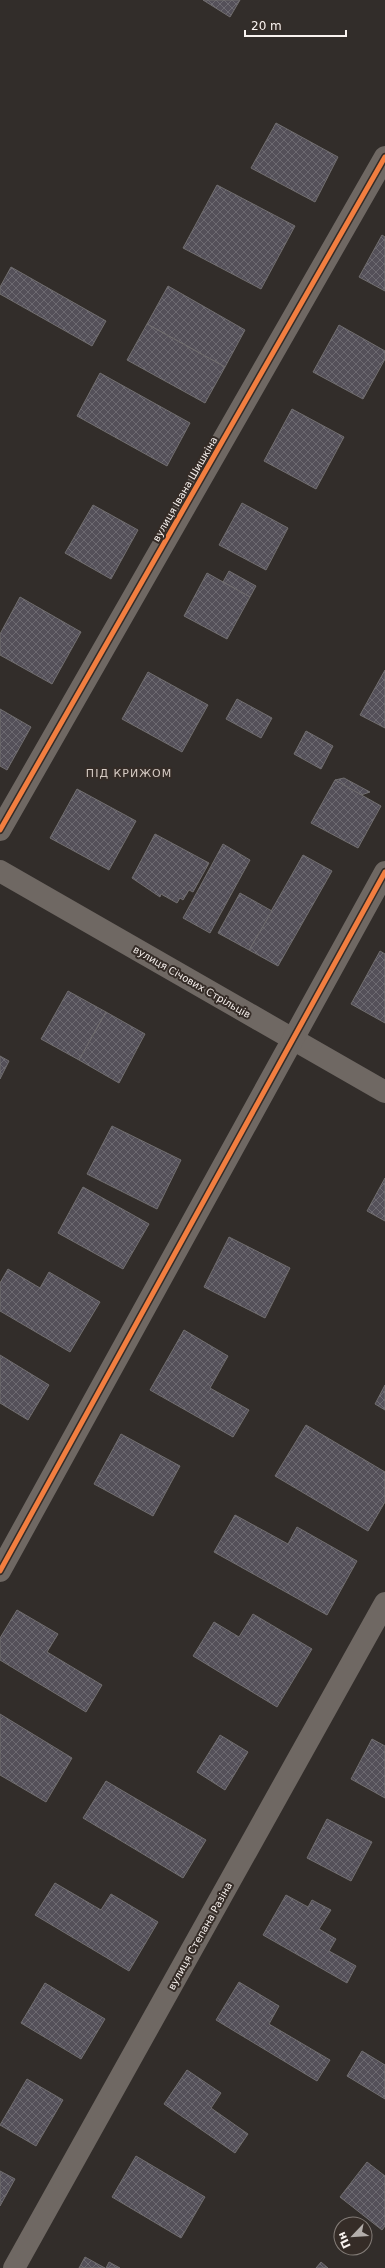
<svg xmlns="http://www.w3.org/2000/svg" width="385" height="2268" viewBox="0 0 385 2268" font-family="'DejaVu Sans',sans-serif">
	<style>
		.building { fill: url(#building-cross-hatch); stroke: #716e6f }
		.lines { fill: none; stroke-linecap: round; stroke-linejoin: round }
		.minor { stroke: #6f6863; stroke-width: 22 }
		.cycleway-casing { stroke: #352c27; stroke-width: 8 }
		.cycleway { stroke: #f27e40; stroke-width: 5 }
		.labels { text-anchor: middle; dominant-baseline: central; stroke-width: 4; stroke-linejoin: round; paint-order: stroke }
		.street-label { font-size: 10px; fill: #f9f3f0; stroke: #352c27 }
		.neighbourhood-label { font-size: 11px; letter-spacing: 1px; fill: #d6cbc4; stroke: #352c27 }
	</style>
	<defs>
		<pattern id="building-cross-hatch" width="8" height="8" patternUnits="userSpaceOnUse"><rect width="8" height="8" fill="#545059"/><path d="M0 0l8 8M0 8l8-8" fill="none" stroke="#6d6a71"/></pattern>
	</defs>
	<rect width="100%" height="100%" fill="#322d2a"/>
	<g class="building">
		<path d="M 203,0 L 240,0 L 230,17 Z"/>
		<path d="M 276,123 L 338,157 L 315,202 L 251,168 Z"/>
		<path d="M 217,185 L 295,226 L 261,289 L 183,248 Z"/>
		<path d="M 382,235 L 385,237 L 385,291 L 359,277 Z"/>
		<path d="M 11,267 L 106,321 L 92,346 L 0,294 L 0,287 Z"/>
		<path d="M 168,286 L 245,330 L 225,367 L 147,324 Z"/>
		<path d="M 147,324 L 225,367 L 205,403 L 127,360 Z"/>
		<path d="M 339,325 L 385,351 L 385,359 L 363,399 L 313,372 Z"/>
		<path d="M 100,373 L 190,423 L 167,466 L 77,416 Z"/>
		<path d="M 292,409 L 344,437 L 316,489 L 264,461 Z"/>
		<path d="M 242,503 L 288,528 L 266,570 L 219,545 Z"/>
		<path d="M 93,505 L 138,530 L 111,579 L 65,553 Z"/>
		<path d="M 229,571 L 256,586 L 250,597 L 223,582 Z"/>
		<path d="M 207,573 L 250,597 L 227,639 L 184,616 Z"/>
		<path d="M 20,597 L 81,632 L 52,684 L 0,655 L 0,634 Z"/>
		<path d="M 385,670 L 385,728 L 360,715 Z"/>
		<path d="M 148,672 L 208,705 L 182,752 L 122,719 Z"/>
		<path d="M 237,699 L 272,718 L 261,738 L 226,719 Z"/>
		<path d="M 0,709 L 31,727 L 7,770 L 0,766 Z"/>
		<path d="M 306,731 L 333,746 L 321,769 L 294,754 Z"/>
		<path d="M 344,778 L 370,792 L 361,795 L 335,780 Z"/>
		<path d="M 335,780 L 381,806 L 358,848 L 311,823 Z"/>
		<path d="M 77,789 L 136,821 L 109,870 L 50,838 Z"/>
		<path d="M 155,834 L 209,863 L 193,892 L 189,890 L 183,900 L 180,898 L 177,903 L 161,894 L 160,897 L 132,878 Z"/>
		<path d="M 223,844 L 250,860 L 210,933 L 183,918 Z"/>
		<path d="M 303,855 L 332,871 L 278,966 L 249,950 Z"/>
		<path d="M 240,893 L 272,911 L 249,950 L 218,933 Z"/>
		<path d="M 380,951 L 385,954 L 385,1023 L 351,1004 Z"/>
		<path d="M 68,991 L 106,1012 L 79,1060 L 41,1039 Z"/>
		<path d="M 106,1012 L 145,1034 L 119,1083 L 79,1060 Z"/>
		<path d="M 0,1056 L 9,1061 L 0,1079 Z"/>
		<path d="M 112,1126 L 181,1160 L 157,1209 L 87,1174 Z"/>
		<path d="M 385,1178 L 385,1221 L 367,1211 Z"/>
		<path d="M 83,1187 L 149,1224 L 123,1269 L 58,1233 Z"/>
		<path d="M 229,1237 L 290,1268 L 265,1318 L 204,1287 Z"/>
		<path d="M 8,1269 L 40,1288 L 49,1272 L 100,1302 L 70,1352 L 0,1311 L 0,1283 Z"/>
		<path d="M 184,1330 L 228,1356 L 210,1388 L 249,1410 L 233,1437 L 150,1390 Z"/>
		<path d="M 0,1355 L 49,1385 L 28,1420 L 0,1403 Z"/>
		<path d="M 385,1385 L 385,1410 L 375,1404 Z"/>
		<path d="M 306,1425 L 385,1472 L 385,1502 L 368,1531 L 275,1476 Z"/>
		<path d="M 121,1434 L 180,1466 L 153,1516 L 94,1484 Z"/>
		<path d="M 235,1515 L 288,1544 L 297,1527 L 357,1561 L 327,1615 L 214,1552 Z"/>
		<path d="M 17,1610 L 58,1634 L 47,1652 L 102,1685 L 86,1712 L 0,1660 L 0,1638 Z"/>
		<path d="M 253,1614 L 312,1649 L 277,1707 L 193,1656 L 214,1622 L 239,1637 Z"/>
		<path d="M 0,1714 L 72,1758 L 46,1802 L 0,1775 Z"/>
		<path d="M 220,1735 L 248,1752 L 225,1790 L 197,1772 Z"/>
		<path d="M 372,1739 L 385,1746 L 385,1798 L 351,1779 Z"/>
		<path d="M 106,1781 L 206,1840 L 183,1878 L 83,1818 Z"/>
		<path d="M 327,1819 L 372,1842 L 351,1881 L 307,1858 Z"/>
		<path d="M 55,1883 L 101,1910 L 111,1894 L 158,1922 L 129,1971 L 35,1915 Z"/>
		<path d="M 286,1895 L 308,1907 L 312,1900 L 331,1910 L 319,1929 L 336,1939 L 329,1951 L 356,1966 L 347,1983 L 263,1935 Z"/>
		<path d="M 239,1982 L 279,2006 L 269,2024 L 330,2060 L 317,2081 L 216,2020 Z"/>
		<path d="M 45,1983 L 105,2019 L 81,2059 L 21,2023 Z"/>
		<path d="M 362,2051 L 385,2065 L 385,2099 L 347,2076 Z"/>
		<path d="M 187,2070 L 221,2093 L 211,2108 L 248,2134 L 235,2153 L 164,2104 Z"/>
		<path d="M 27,2079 L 63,2100 L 36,2146 L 0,2125 Z"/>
		<path d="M 136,2156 L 205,2197 L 181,2238 L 112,2197 Z"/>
		<path d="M 367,2162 L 385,2176 L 385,2226 L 382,2230 L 340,2197 Z"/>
		<path d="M 0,2171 L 15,2179 L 0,2206 Z"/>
		<path d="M 85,2257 L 105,2268 L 79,2268 Z"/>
		<path d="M 109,2262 L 120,2268 L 106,2268 Z"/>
		<path d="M 321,2262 L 328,2268 L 316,2268 Z"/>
	</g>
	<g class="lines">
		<g class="minor">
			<path d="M 0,830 L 385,157"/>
			<path d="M 0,871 L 385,1092"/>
			<path d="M 0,1571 L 385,872"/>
			<path d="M 14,2268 L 385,1603"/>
		</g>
		<defs>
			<g id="cycleway">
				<path d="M 0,830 L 385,157"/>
				<path d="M 0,1571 L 385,872"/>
			</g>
		</defs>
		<use href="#cycleway" class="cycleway-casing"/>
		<use href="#cycleway" class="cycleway"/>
	</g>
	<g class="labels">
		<g class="street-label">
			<text transform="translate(185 489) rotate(-60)">вулиця Івана Шишкіна</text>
			<text transform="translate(192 982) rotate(30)">вулиця Січових Стрільців</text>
			<text transform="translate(200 1936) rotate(-61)">вулиця Степана Разіна</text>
		</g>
		<g class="neighbourhood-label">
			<text x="129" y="773">ПІД КРИЖОМ</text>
		</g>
	</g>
	<g transform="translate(353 2236) rotate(245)"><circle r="19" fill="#352c27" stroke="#837c77"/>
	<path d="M0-3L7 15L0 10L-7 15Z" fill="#b3aeab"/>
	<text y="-6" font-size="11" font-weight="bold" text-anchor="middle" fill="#f9f3f0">Пн</text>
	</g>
	<path d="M245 30v6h101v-6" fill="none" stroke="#f9f3f0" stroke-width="2"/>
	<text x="251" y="30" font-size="12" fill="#f9f3f0" stroke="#352c27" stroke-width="3" paint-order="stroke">20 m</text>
</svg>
